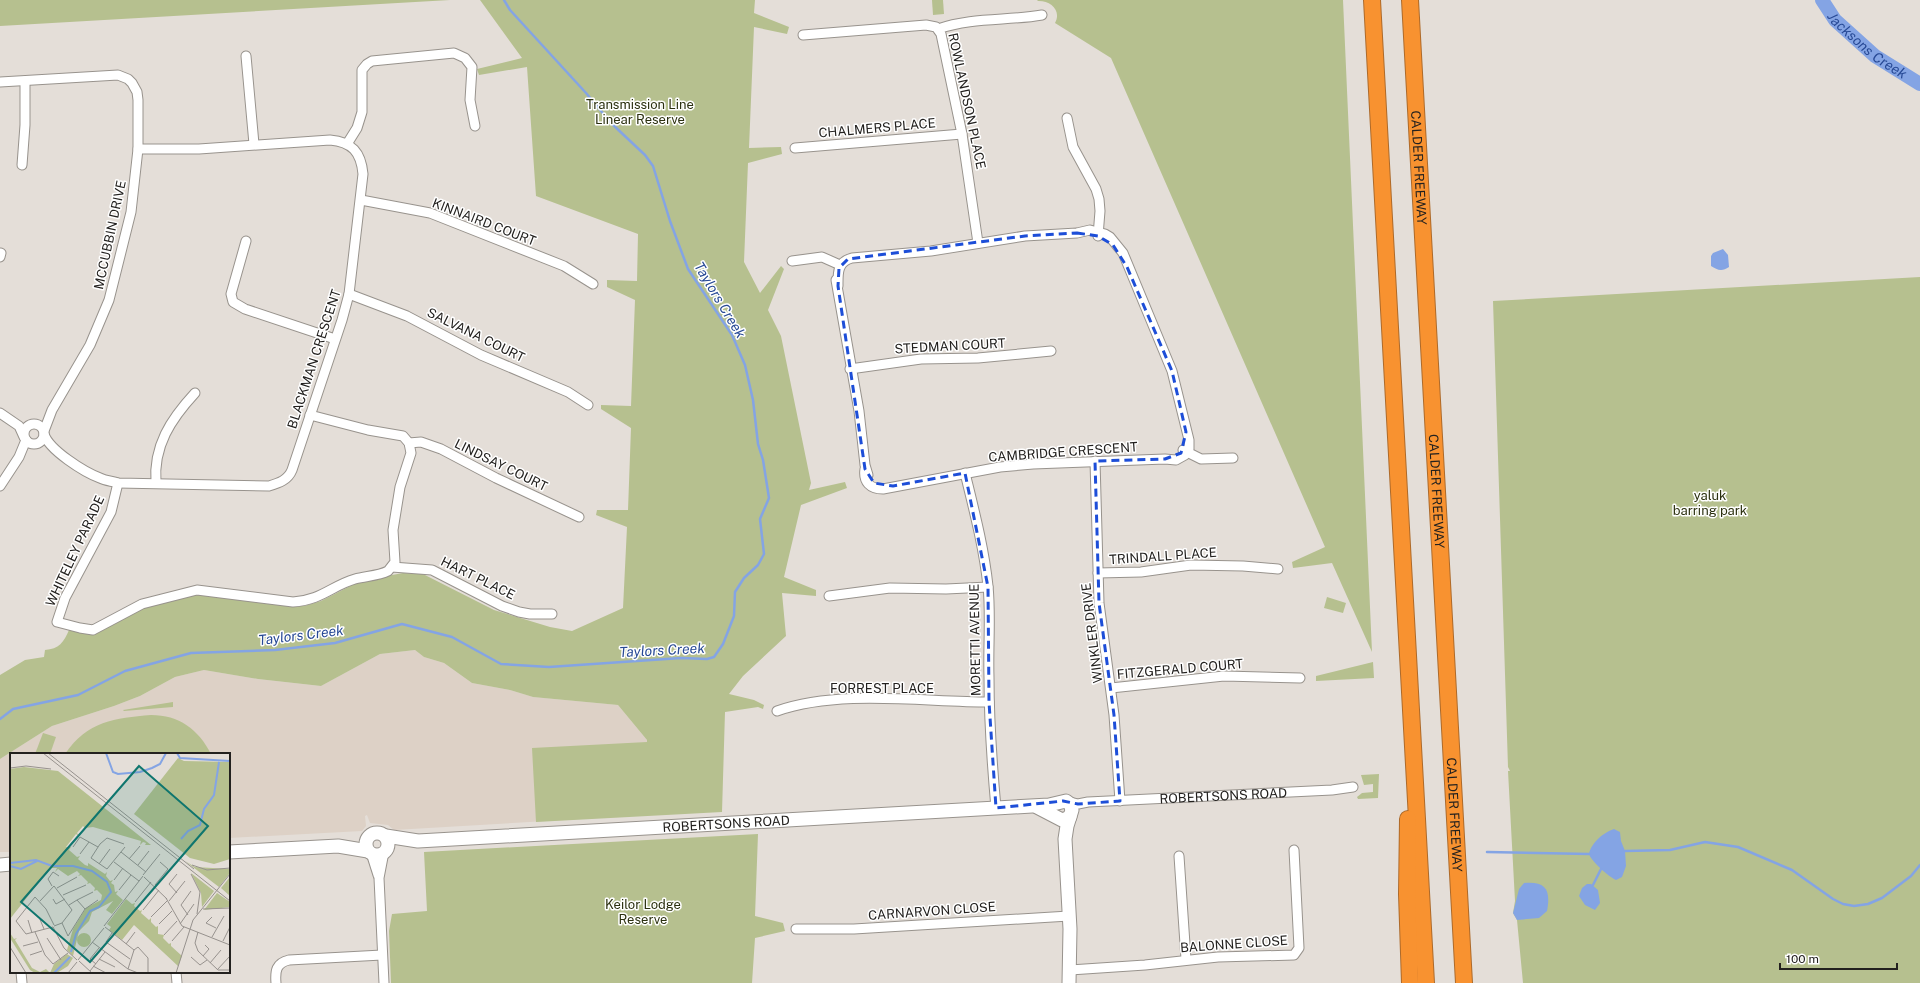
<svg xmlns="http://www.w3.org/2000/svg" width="1920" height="983" viewBox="0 0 1920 983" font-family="'Public Sans',sans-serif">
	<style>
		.built { fill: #ddd1c6 }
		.green { fill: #b6c08f }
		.water { fill: #84a4e4 }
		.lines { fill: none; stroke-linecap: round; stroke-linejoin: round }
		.stream { stroke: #84a4e4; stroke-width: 2.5 }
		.river { stroke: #84a4e4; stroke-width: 14 }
		.street-casing { stroke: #98938d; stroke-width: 11 }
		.secondary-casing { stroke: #98938d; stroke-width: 15 }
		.highway-casing { stroke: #ad6a2a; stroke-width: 18 }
		.street { stroke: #fff; stroke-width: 9 }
		.secondary { stroke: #fff; stroke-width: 13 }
		.highway { stroke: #f89230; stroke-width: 16 }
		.marked { fill: none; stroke: #1d4ed8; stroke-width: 3; stroke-dasharray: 8 5; stroke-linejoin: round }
		.labels { text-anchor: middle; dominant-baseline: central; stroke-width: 3; stroke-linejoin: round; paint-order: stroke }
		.street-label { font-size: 13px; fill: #23211f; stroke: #fff }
		.park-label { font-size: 13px; fill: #2b300f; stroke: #fff }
		.water-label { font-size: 14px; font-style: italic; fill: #274995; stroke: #fff }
		.inset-river { fill: none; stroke: #84a4e4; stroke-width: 2 }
		.inset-road { fill: none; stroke: #97928e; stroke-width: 1 }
		.view { fill: #0f766e; fill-opacity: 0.15; stroke: #0f766e; stroke-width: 2 }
		.inset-edge { fill: none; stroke: #23211f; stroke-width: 2 }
	</style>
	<rect width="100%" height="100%" fill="#e4ded8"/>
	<path class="built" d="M 415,650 L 424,657 L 444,663 L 472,683 L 510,690 L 533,697 L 618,705 L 647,740 L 651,815 L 394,830 L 388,825 L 370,823 L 367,815 L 365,816 L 366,826 L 362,831 L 229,838 L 229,754 L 11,754 L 11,852 L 0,852 L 0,759 L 52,726 L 114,706 L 140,696 L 175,677 L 204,670 L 258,679 L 321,686 L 380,654 Z"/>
	<g class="green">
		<path d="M 0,0 L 450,0 L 0,26 Z"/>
		<path d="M 480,0 L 755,0 L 754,13 L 789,27 L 787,34 L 754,27 L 749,148 L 781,147 L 782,154 L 748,163 L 744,262 L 760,293 L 781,266 L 784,269 L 768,310 L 781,336 L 811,483 L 809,490 L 845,482 L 847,488 L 801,505 L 784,577 L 816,590 L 816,596 L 782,593 L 786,636 L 743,676 L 729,694 L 754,700 L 764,705 L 763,709 L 758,707 L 725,712 L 722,812 L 536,822 L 532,748 L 647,742 L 647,740 L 618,705 L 533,697 L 510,690 L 472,683 L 444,663 L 424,657 L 415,650 L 380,654 L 321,686 L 258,679 L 204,670 L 175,677 L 140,696 L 114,706 L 52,726 L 0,759 L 0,675 L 25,660 L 44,657 L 45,650 C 59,649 64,642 69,630 L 96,633 L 144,608 L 193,594 L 304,606 L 321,601 L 360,581 L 403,573 L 423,574 L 494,610 L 550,627 L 572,631 L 623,608 L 627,527 L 596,515 L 597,510 L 628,510 L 631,428 L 601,409 L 601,405 L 631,406 L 635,300 L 607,287 L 607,280 L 637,281 L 638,234 L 536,196 L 527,67 L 479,75 L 477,69 L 522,58 Z"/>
		<path d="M 932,0 L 943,0 L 944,14 L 933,15 Z"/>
		<path d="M 1038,0 L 1343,0 L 1372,652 L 1332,563 L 1293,568 L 1292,562 L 1325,547 L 1111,58 L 1055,23 C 1062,10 1050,0 1037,1 Z"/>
		<path d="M 1920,277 L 1920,983 L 1523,983 L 1517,920 L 1513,913 L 1515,901 L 1508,771 L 1510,771 L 1508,767 L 1493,301 Z"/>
		<path d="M 1327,597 L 1346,603 L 1343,613 L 1324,608 Z"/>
		<path d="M 1373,662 L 1374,678 L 1316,681 L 1316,676 Z"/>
		<path d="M 173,702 L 173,707 L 124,711 L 123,710 Z"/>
		<path d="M 151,715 C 179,715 198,729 211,754 L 65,754 C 87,721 115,718 151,715 Z"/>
		<path d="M 43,733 L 56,737 L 50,754 L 35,754 Z"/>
		<path d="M 1379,774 L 1378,798 L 1358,799 L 1357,797 L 1362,793 L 1373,792 L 1373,784 L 1364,785 L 1361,775 Z"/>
		<path d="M 758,834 L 755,916 L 783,923 L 785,931 L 755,938 L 752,983 L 391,983 L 389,931 L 392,914 L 427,911 L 424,852 Z"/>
	</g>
	<g class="water">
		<path d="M 1723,249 L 1728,255 L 1729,267 C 1722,272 1717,270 1711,266 L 1711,256 L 1713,253 Z"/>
		<path d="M 1614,829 L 1620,832 L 1621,841 L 1625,851 L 1626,866 L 1622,877 L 1616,880 C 1609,877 1591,861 1589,854 C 1591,843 1604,832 1614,829 Z"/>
		<path d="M 1524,883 C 1546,881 1551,890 1547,911 L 1539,918 L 1517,920 L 1513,913 L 1519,889 Z"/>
		<path d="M 1587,884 L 1591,884 L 1598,890 L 1600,903 L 1595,910 L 1585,905 L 1579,896 L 1582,888 Z"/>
	</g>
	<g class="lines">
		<g class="stream">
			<path d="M 0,719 L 13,709 L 78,695 L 125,671 L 191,653 L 275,650 L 335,643 L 402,624 L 452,637 L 501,664 L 549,667 L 681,658 L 707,659 L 714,657 L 723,644 L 734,616 L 735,592 L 744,578 L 758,565 L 764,554 L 760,519 L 769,498 L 763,460 L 758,444 L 753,400 L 745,365 L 732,335 L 688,269 L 670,221 L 653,166 L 645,155 L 611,123 L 586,93 L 510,10 L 504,0"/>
			<path d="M 1625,851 L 1670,850 L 1705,842 L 1738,847 L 1792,870 L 1833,899 L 1843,904 L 1854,906 L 1868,904 L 1882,898 L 1911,876 L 1920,865"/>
			<path d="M 1487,852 L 1589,854"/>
			<path d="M 1593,885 L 1601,869"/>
		</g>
		<path class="river" id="s1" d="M 1822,0 L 1835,20 L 1875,56 L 1920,84"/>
		<defs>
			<g id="street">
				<path d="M 938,29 C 972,17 1008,21 1042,15"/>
				<path d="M 803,35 L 926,25 L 936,27 L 941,34 L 962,134 L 978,243"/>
				<path d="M 246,56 L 254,144"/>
				<path d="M 0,82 L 118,75 L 128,79 L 132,83 L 137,92 L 138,100 L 138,149 L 131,212 L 109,300 L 90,345 L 52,410 L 44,431"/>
				<path d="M 1067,118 L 1073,147 L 1096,189 L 1099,199 L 1100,211 L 1098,236"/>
				<path d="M 347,144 L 357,128 L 362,112 L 362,70 L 367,64 L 372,61 L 454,53 L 465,58 L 472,67 L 470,100 L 475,126"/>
				<path d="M 795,148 L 962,134"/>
				<path d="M 22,165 L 25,125 L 25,81"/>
				<path d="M 361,200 L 430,213 L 564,266 L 593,284"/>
				<path d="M 246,241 L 231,294 L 233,302 L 245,309 L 335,339"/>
				<path d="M 0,257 L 1,253"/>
				<path d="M 792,261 L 822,257 L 840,265"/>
				<path d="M 836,280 L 859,411 L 865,465 L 868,475"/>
				<path d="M 838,286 C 838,273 837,262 852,258 L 931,251 L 1025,236 L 1077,233 L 1090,230 L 1105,234 L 1110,237 L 1123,253 L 1172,371 L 1189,440 L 1189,449 L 1185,455 L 1176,460 L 1165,459 L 1033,464 L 1000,467 L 883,489 C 870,489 863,482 865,469"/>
				<path d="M 349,294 L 407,316 L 481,355 L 568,392 L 588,405"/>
				<path d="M 850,369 L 921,359 L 978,358 L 1051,351"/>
				<path d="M 0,413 L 19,426 L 24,437"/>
				<circle cx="34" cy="434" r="10"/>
				<path d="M 44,434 C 49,450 84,472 100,478 C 106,481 112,481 118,483 L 269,486 C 279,483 288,480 292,470 L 342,320 L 349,294 L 363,174 C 361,152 352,142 330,140 L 199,149 L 138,149"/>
				<path d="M 409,443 L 421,442 L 441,449 L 496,478 L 579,517"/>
				<path d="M 1183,450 L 1201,459 L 1233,458"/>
				<path d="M 1095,461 L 1099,603 L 1114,715 L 1120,801"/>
				<path d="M 965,473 C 974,510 984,548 988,586 C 991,616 988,647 989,677 C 989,721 992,764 996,808"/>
				<path d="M 118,483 L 111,512 L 65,598 L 57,622 L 80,628 L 93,630 L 142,604 L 197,590 L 293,602 C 322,600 331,586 355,579 C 366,576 378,576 388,571 L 395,562 L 393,530 L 400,487 L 411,453 L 409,443 L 403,436 L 368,430 L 310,415"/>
				<path d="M 156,483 C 153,446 171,419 195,393"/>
				<path d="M 0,486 L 19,457 L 26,440"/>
				<path d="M 392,567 L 432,570 L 502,606 L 519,612 L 530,614 L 552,614"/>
				<path d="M 1098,573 L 1141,572 L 1191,565 L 1243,566 L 1278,569"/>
				<path d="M 829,596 L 890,588 L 946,589 L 988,587"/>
				<path d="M 1111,688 L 1224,676 L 1300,678"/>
				<path d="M 777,711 C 840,689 923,702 989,702"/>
				<path id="s2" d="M 1066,801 L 1078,804 L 1088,802 L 1332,790 L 1353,787"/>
				<path d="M 384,852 L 379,878 L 384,983"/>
				<path d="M 371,853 L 378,875"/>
				<path d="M 1179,856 L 1186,959"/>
				<path d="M 796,929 L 854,929 L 1069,916"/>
				<path d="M 1070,970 L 1145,965 L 1218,957 L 1294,955 L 1299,948 L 1294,850"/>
				<path d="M 21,972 L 22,983"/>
				<path d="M 176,972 L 177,983"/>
				<path d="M 276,983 C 275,971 276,963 289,960 L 382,955"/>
			</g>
			<g id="secondary">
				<path d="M 1037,807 L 1062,820 L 1070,817"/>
				<circle cx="377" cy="844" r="11"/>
				<path id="s3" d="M 386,836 L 418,841 L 1049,805 L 1066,801 L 1070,804 L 1072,810 L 1067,826 L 1065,839 L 1070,929 L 1069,983"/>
				<path d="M 229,852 L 338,846 L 368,851"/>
				<path d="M 0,865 L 11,864"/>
			</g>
			<g id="highway">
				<path d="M 1372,0 L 1426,983"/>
				<path id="s4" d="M 1410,0 L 1464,983"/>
				<path d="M 1408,819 L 1407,894 L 1410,983"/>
			</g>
		</defs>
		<use href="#street" class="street-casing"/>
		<use href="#secondary" class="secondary-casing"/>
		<use href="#highway" class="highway-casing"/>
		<use href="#street" class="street"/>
		<use href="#secondary" class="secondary"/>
		<use href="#highway" class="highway"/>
	</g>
	<path class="marked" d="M 1077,233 L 1098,236 L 1113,245 L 1127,267 L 1172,371 L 1186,432 L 1181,453 L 1165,459 L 1095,461 L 1099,603 L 1114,715 L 1120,801 L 1078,804 L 1063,801 L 996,808 L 989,702 L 988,587 L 965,473 L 893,486 L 874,483 L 865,469 L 838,286 L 839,268 L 848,259 L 1025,236 Z"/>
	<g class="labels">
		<g class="street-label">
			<text transform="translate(967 101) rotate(78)">ROWLANDSON PLACE</text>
			<text transform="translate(877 128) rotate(-5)">CHALMERS PLACE</text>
			<text stroke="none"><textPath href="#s4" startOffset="168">CALDER FREEWAY</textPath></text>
			<text transform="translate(484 222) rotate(21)">KINNAIRD COURT</text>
			<text transform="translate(110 235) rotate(-78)">MCCUBBIN DRIVE</text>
			<text transform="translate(476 335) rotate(26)">SALVANA COURT</text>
			<text transform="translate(950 346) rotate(-3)">STEDMAN COURT</text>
			<text transform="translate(314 359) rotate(-72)">BLACKMAN CRESCENT</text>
			<text transform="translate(1063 452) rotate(-4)">CAMBRIDGE CRESCENT</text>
			<text transform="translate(501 465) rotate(26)">LINDSAY COURT</text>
			<text stroke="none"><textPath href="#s4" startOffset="492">CALDER FREEWAY</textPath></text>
			<text transform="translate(75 551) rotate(-65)">WHITELEY PARADE</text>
			<text transform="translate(1163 556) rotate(-4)">TRINDALL PLACE</text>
			<text transform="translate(478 578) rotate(26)">HART PLACE</text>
			<text transform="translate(1092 633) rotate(-97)">WINKLER DRIVE</text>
			<text transform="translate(975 640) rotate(-91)">MORETTI AVENUE</text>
			<text transform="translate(1180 669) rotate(-5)">FITZGERALD COURT</text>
			<text x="882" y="688">FORREST PLACE</text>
			<text stroke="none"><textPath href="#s2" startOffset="158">ROBERTSONS ROAD</textPath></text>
			<text stroke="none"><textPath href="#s4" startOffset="816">CALDER FREEWAY</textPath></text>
			<text stroke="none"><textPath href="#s3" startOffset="341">ROBERTSONS ROAD</textPath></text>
			<text transform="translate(932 911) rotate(-4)">CARNARVON CLOSE</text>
			<text transform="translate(1234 944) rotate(-4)">BALONNE CLOSE</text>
		</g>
		<g class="park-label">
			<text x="640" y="104">Transmission Line<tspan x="640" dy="15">Linear Reserve</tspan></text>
			<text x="1710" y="495">yaluk<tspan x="1710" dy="15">barring park</tspan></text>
			<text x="643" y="904">Keilor Lodge<tspan x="643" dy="15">Reserve</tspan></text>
		</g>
		<g class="water-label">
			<text stroke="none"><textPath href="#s1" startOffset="65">Jacksons Creek</textPath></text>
			<text transform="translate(720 300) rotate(59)">Taylors Creek</text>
			<text transform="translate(301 635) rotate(-7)">Taylors Creek</text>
			<text transform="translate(662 650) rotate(-3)">Taylors Creek</text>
		</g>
	</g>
	<g transform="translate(10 753)">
		<rect width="220" height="220" fill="#e4ded8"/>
		<path d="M 168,5 L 174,8 L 220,9 L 220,106 L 204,111 L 180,105 L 124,61 ZM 14,14 L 48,18 L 141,92 L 135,92 L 136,90 L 133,89 L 130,92 L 131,88 L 83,74 L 75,75 L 73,73 L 67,80 L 69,83 L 66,81 L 56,94 L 61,94 L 59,97 L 67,104 L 70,103 L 68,106 L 75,112 L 78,113 L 78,110 L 95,121 L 97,119 L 96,123 L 100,128 L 103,127 L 101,130 L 104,132 L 105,139 L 108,138 L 106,141 L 113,147 L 102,161 L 96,157 L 103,148 L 82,159 L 79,168 L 69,178 L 63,203 L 57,197 L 63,176 L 76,155 L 91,147 L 92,142 L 87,137 L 84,138 L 85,135 L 80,130 L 77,131 L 78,129 L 71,122 L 68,123 L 70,121 L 67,118 L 58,123 L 48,116 L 45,119 L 47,115 L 40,115 L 0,166 L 0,16 ZM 175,108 L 185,114 L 220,116 L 220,120 L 209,134 ZM 181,120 L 204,138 L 192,154 L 191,140 ZM 220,124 L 220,143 L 211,135 ZM 207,140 L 220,149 L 220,154 L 194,157 ZM 116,146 L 122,151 L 125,150 L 124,153 L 130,158 L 132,157 L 131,160 L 139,167 L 141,165 L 141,169 L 146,174 L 148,173 L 148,181 L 154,182 L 153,185 L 159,191 L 161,190 L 161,193 L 172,203 L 168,213 L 124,172 L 112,187 L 99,177 L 101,174 L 97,171 ZM 0,180 L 4,186 L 7,185 L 5,187 L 22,215 L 30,219 L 36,216 L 40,220 L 25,220 L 20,217 L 0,185 ZM67 187a7 7 0 1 1 14 0a7 7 0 1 1-14 0ZM 57,201 L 63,205 L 58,213 L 47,220 L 40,220 L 44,211 Z" fill="#b6c08f"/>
		<path class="inset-river" d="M 96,0 L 103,19 L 108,21 L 130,19 L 142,15 L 150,11 L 156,0M 167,0 L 170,5 L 220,8M 171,86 L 178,78 L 190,72 L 194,56 L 204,42 L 209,9M 0,110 L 26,107 L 42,113 L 63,113 L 82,118 L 97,129 L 101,139 L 89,154 L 80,158 L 66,181 L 61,199M 0,113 L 11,116 L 27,108M 44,220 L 60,204"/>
		<path class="inset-road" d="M 33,0 L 220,148M 38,0 L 184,116M 0,15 L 16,13 L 41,16M 63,94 L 70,84 L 88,94M 111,99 L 136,119M 70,101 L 79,89M 119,106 L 130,93M 104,109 L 129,128M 89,111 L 100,96M 128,112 L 139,98M 182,112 L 197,117 L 220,115M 97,116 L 81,105 L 90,91 L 97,85 L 114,91M 97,116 L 115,94M 181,121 L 190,139 L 187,161M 133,122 L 150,101M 134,124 L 157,146M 104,127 L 113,115M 145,132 L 158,116 L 150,109M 42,133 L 38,126 L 43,119 L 49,123M 47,135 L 67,124M 109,137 L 121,122M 167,140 L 159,131 L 167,121M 53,142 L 76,132M 156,145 L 172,173 L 220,192M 43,146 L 46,151 L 55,146M 67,147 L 83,139M 30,148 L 44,133 L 62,157 L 52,170 L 44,173M 159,148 L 175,128M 125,149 L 141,129M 75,156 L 88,147M 193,156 L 220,155M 133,157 L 149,137M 178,162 L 171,152 L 181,138M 29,164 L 34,176M 141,164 L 157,148M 202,164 L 196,170 L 206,175M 18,167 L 22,180M 52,170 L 58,183 L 75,156 L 67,147 L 59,152M 149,171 L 162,158M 170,171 L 184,151M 94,173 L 133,123M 43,174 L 16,181 L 6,168 L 25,144 L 36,156 L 44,172M 43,174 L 54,195 L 67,207M 95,174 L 124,197M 25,179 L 35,202 L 43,211 L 58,200M 188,179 L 185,190 L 188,198 L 208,217 L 220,217M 102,180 L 96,189 L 120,206M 154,182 L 167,168M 202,184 L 214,163M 37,185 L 51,207M 162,188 L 174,174M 213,188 L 220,174M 82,189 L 118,216M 116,191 L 125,179M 13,193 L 28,189M 0,194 L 16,220M 124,197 L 128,194 L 138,205 L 138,220M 124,197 L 118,216 L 128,220M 20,202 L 32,198M 193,203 L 199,196 L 195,192M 181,204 L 190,212 L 197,207M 89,206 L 105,214M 68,207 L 94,175M 69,208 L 82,220M 200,210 L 211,197M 86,211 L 80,206 L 89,195M 83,213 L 96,220M 207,217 L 220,203M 80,218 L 95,199M 58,220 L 67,209M 166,220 L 183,167 L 220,121"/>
		<path class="view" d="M 129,13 L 198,73 L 80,209 L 11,149 Z"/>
		<rect width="220" height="220" class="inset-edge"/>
	</g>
	<path d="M1780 963v6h117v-6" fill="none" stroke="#23211f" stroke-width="2"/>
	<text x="1786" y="963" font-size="12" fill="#23211f" stroke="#ffffff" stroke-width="3" paint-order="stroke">100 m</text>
</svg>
